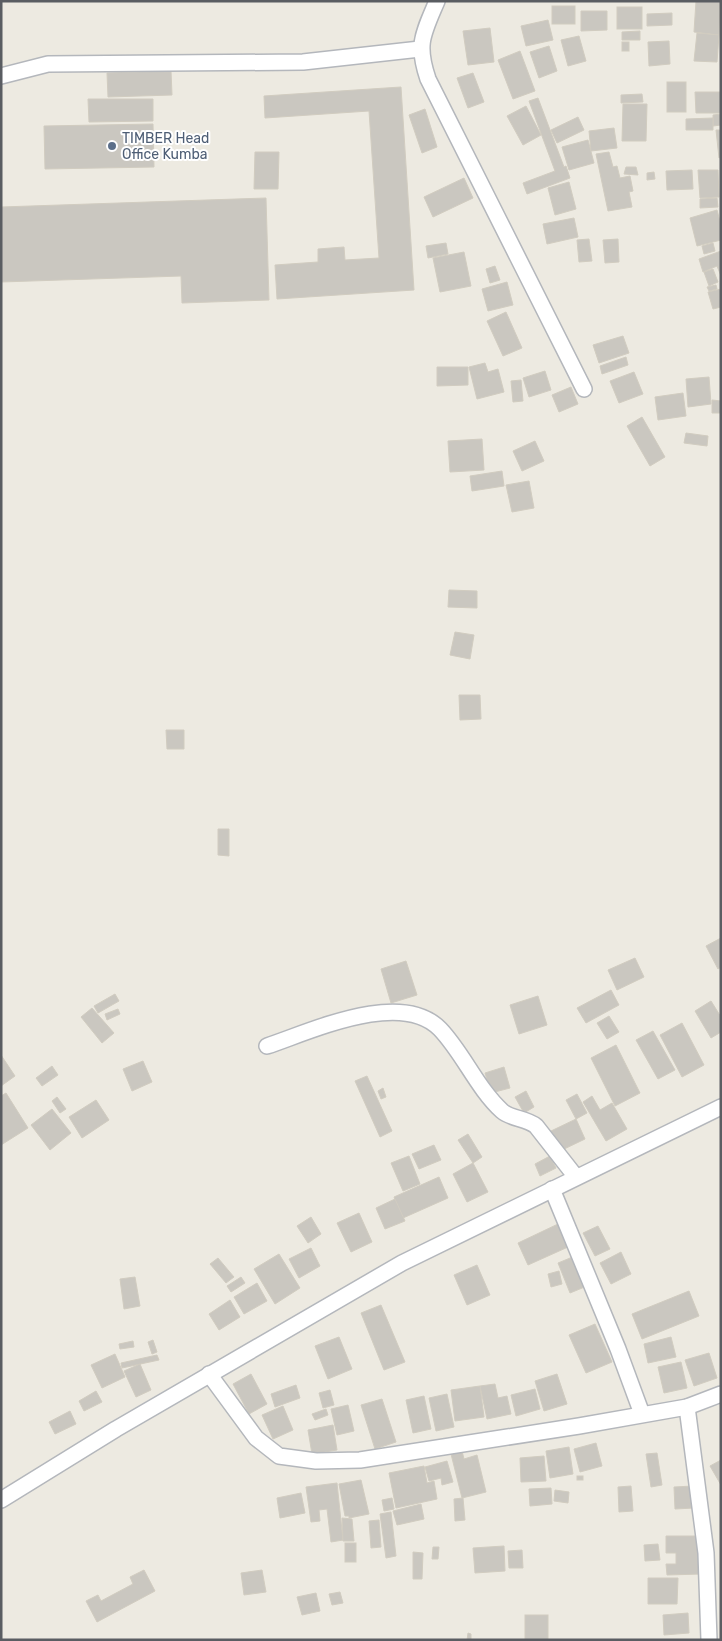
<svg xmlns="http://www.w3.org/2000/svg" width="722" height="1641" viewBox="0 0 722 1641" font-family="Rubik,sans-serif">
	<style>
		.building { fill: #cac7c0; stroke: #d1ccc0 }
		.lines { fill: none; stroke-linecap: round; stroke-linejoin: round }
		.minor-casing { stroke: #b4b7bc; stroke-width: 18 }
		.minor { stroke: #fff; stroke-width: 15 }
		.service-dot { fill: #5c6f8a; stroke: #fff; stroke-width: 2 }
		.labels { text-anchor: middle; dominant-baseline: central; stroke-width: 4; stroke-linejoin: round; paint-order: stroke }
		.service-label { font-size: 14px; fill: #4e5e75; stroke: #fff; text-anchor: start }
	</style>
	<rect width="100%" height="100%" fill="#edeae1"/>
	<g class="building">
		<path d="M 696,1 L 720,1 L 719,35 L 694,32 Z"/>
		<rect x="552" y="6" width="23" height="18"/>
		<rect x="617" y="7" width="25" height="22"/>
		<path d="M 581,11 L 607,11 L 607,30 L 581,31 Z"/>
		<path d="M 672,13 L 672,25 L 647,26 L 647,14 Z"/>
		<path d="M 548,20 L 553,40 L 526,46 L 521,26 Z"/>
		<path d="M 490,28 L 494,62 L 468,65 L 463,31 Z"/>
		<path d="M 640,31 L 640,40 L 622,40 L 622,32 Z"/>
		<path d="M 697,33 L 719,35 L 717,62 L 694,61 Z"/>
		<path d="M 579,36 L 586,61 L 568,66 L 561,40 Z"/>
		<path d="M 669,41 L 670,64 L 649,66 L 648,42 Z"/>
		<rect x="622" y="42" width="7" height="9"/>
		<path d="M 549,46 L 557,71 L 539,78 L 530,52 Z"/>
		<path d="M 520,51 L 535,91 L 513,99 L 498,60 Z"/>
		<path d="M 171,71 L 172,95 L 108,97 L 107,73 Z"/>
		<path d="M 473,73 L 484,102 L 468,108 L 457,78 Z"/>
		<rect x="667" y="82" width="19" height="30"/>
		<path d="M 401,87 L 414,290 L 277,299 L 275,265 L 318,262 L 318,249 L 344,247 L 345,260 L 379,258 L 369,111 L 265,118 L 264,96 Z"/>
		<path d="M 695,92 L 721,92 L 721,113 L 696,113 Z"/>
		<path d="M 642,94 L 643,102 L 621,103 L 621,95 Z"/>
		<path d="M 538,98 L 564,167 L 566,166 L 570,178 L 527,194 L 523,183 L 555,171 L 529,101 Z"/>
		<path d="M 88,99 L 153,99 L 153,121 L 89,122 Z"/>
		<path d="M 623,104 L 647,104 L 646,141 L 622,141 Z"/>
		<path d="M 526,106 L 541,135 L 523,145 L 507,116 Z"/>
		<path d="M 425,109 L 437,147 L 422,153 L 409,115 Z"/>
		<path d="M 721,114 L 721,125 L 713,126 L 713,115 Z"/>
		<path d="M 578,117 L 584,130 L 557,143 L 551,130 Z"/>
		<path d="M 713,118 L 713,130 L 686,130 L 686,119 Z"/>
		<path d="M 153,124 L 154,167 L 45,169 L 44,126 Z"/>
		<path d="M 614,128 L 617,148 L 591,151 L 589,131 Z"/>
		<path d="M 716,130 L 721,130 L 721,157 L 719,158 Z"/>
		<path d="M 588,140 L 594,163 L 569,170 L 562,147 Z"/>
		<path d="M 255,152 L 279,152 L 278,189 L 254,189 Z"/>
		<path d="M 609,152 L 613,167 L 617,166 L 620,178 L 630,176 L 633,191 L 629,192 L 632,207 L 608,211 L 596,154 Z"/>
		<path d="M 626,167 L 636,167 L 638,175 L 624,174 Z"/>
		<path d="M 692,170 L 693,189 L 667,190 L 666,171 Z"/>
		<path d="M 698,170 L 718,170 L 719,197 L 700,198 Z"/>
		<path d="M 654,172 L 655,179 L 647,180 L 647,173 Z"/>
		<path d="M 464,178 L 473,198 L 433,217 L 424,197 Z"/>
		<path d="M 569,182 L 576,209 L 555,215 L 548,188 Z"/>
		<path d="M 266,198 L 269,300 L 182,303 L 181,276 L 1,282 L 1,207 Z"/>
		<path d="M 717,198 L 718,207 L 700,208 L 700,199 Z"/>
		<path d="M 717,210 L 721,225 L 721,240 L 697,246 L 690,218 Z"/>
		<path d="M 574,218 L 578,237 L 547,244 L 543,224 Z"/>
		<path d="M 589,239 L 592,261 L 579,262 L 577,240 Z"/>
		<path d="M 618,239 L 619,262 L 605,263 L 603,240 Z"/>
		<path d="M 446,243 L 448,254 L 428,258 L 426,246 Z"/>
		<path d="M 713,243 L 715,251 L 704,254 L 702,246 Z"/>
		<path d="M 721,251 L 721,276 L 717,266 L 703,272 L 699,259 Z"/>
		<path d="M 464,252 L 471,286 L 440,292 L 433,258 Z"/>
		<path d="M 495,266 L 500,280 L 490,283 L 486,269 Z"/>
		<path d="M 713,269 L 718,282 L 709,286 L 704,272 Z"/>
		<path d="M 507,282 L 513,305 L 488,311 L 482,289 Z"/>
		<path d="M 716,285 L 717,289 L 709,291 L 707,287 Z"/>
		<path d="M 721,289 L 721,307 L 713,309 L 708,292 Z"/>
		<path d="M 506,312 L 522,348 L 503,356 L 487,321 Z"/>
		<path d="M 623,336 L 629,353 L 599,363 L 593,345 Z"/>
		<path d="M 626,357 L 628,365 L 602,374 L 600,366 Z"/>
		<path d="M 485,363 L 488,372 L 498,369 L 504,392 L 477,399 L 469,367 Z"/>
		<path d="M 437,367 L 468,367 L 468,385 L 437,386 Z"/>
		<path d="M 545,371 L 551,390 L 529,397 L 523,378 Z"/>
		<path d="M 634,372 L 643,394 L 619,403 L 610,381 Z"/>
		<path d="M 709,377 L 711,404 L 688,407 L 686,379 Z"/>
		<path d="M 521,380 L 523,401 L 513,402 L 511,381 Z"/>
		<path d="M 571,387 L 578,404 L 559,412 L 552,395 Z"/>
		<path d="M 683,393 L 686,416 L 658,420 L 655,397 Z"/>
		<path d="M 712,400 L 721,401 L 721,413 L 712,413 Z"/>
		<path d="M 642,417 L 665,457 L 650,466 L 627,426 Z"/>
		<path d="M 686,433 L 708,436 L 707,446 L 684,443 Z"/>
		<path d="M 482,439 L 484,470 L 450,472 L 448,441 Z"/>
		<path d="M 535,441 L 544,461 L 522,471 L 513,451 Z"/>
		<path d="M 502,471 L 504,486 L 472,491 L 470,476 Z"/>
		<path d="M 529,481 L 534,508 L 512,512 L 506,485 Z"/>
		<path d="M 449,590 L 477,591 L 477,608 L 448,607 Z"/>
		<path d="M 455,632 L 474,635 L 470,659 L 450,655 Z"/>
		<path d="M 459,695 L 480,695 L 481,719 L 460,720 Z"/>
		<path d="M 166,730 L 184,730 L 184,749 L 167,749 Z"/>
		<path d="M 218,829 L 229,829 L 229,856 L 218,855 Z"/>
		<path d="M 721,938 L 721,967 L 718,969 L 706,946 Z"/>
		<path d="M 635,958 L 644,977 L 617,990 L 608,970 Z"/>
		<path d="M 406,961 L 417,995 L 391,1003 L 381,969 Z"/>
		<path d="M 611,990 L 619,1005 L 586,1023 L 577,1008 Z"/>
		<path d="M 115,994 L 119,1001 L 98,1013 L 94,1006 Z"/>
		<path d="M 538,996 L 547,1025 L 519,1034 L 510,1005 Z"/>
		<path d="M 711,1001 L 721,1017 L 721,1032 L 711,1038 L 695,1011 Z"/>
		<path d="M 92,1008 L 114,1033 L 102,1043 L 81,1017 Z"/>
		<path d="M 118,1009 L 120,1014 L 107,1020 L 105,1014 Z"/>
		<path d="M 609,1016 L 619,1032 L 607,1039 L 597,1023 Z"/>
		<path d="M 682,1023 L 704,1065 L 682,1077 L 660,1035 Z"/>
		<path d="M 653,1031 L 675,1070 L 658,1079 L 636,1040 Z"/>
		<path d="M 616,1045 L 640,1093 L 615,1106 L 591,1058 Z"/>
		<path d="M 1,1055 L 15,1076 L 1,1086 Z"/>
		<path d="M 143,1061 L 152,1082 L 132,1091 L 123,1069 Z"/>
		<path d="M 52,1066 L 58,1075 L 42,1086 L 36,1078 Z"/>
		<path d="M 504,1067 L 510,1088 L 491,1093 L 485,1073 Z"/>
		<path d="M 367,1076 L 392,1131 L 380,1137 L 355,1081 Z"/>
		<path d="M 383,1088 L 386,1097 L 381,1099 L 378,1091 Z"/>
		<path d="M 526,1091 L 534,1107 L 524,1113 L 515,1097 Z"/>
		<path d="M 6,1093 L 28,1128 L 1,1145 L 1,1096 Z"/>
		<path d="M 577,1094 L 587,1113 L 576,1119 L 566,1100 Z"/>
		<path d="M 592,1096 L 600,1110 L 612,1103 L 627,1129 L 606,1141 L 583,1102 Z"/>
		<path d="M 57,1097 L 66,1109 L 60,1113 L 52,1101 Z"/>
		<path d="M 96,1100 L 109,1120 L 82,1138 L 69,1117 Z"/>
		<path d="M 52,1109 L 71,1133 L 50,1150 L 31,1125 Z"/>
		<path d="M 576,1119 L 585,1139 L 560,1151 L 551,1131 Z"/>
		<path d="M 468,1134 L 482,1157 L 473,1163 L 458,1140 Z"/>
		<path d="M 434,1145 L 441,1160 L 419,1169 L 412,1154 Z"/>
		<path d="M 409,1156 L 420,1184 L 403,1191 L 391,1163 Z"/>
		<path d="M 550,1156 L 556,1168 L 540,1176 L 535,1164 Z"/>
		<path d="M 473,1163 L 488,1192 L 467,1202 L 453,1174 Z"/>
		<path d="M 439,1177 L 448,1198 L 403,1218 L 394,1197 Z"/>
		<path d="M 395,1199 L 405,1221 L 385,1229 L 376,1208 Z"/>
		<path d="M 359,1213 L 372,1242 L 351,1252 L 337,1223 Z"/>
		<path d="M 311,1217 L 321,1234 L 308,1243 L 297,1226 Z"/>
		<path d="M 558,1224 L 568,1247 L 528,1265 L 518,1243 Z"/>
		<path d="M 598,1226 L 610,1249 L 595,1256 L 583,1233 Z"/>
		<path d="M 311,1248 L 320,1266 L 299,1278 L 289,1259 Z"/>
		<path d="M 621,1252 L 631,1274 L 611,1284 L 600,1263 Z"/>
		<path d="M 279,1254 L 300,1288 L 275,1304 L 254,1269 Z"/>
		<path d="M 575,1256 L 587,1286 L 570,1293 L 558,1263 Z"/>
		<path d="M 218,1258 L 234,1277 L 226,1283 L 210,1264 Z"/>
		<path d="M 477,1265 L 490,1295 L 467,1305 L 454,1275 Z"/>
		<path d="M 559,1271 L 562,1284 L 551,1287 L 548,1274 Z"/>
		<path d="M 135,1277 L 140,1306 L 124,1309 L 120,1279 Z"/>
		<path d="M 241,1277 L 245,1283 L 231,1292 L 227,1286 Z"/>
		<path d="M 257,1283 L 267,1301 L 244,1314 L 234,1297 Z"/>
		<path d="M 689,1291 L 699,1316 L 642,1339 L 632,1314 Z"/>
		<path d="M 230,1300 L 240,1317 L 219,1330 L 209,1314 Z"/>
		<path d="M 381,1305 L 405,1362 L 384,1370 L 361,1313 Z"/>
		<path d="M 595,1324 L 612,1362 L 586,1373 L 569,1335 Z"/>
		<path d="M 339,1337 L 352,1369 L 328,1379 L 315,1346 Z"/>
		<path d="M 671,1337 L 676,1357 L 648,1363 L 644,1344 Z"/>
		<path d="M 153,1340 L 157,1352 L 152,1354 L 148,1342 Z"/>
		<path d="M 133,1341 L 134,1347 L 120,1349 L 119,1344 Z"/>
		<path d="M 709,1353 L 717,1378 L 694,1386 L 685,1360 Z"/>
		<path d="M 115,1354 L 125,1377 L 102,1388 L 91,1365 Z"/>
		<path d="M 157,1355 L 159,1360 L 122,1368 L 121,1363 Z"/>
		<path d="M 681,1362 L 687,1388 L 664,1393 L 658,1367 Z"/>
		<path d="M 140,1364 L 151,1390 L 136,1397 L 124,1371 Z"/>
		<path d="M 251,1374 L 267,1404 L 249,1414 L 233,1384 Z"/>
		<path d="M 557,1374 L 567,1404 L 544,1411 L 535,1381 Z"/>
		<path d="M 495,1384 L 498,1398 L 507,1396 L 511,1414 L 487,1419 L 480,1386 Z"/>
		<path d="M 296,1385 L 300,1398 L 275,1407 L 271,1394 Z"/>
		<path d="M 480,1386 L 484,1417 L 455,1421 L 451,1390 Z"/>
		<path d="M 535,1389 L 540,1409 L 516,1416 L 511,1395 Z"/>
		<path d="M 330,1390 L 334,1405 L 323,1408 L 319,1393 Z"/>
		<path d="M 96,1391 L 102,1402 L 84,1411 L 79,1401 Z"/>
		<path d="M 447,1394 L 454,1427 L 436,1431 L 429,1398 Z"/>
		<path d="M 424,1396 L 431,1429 L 413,1433 L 406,1400 Z"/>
		<path d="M 382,1399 L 396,1442 L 375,1449 L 361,1405 Z"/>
		<path d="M 348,1405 L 354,1431 L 337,1435 L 331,1409 Z"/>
		<path d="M 283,1406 L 293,1430 L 273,1439 L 262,1415 Z"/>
		<path d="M 326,1409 L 328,1415 L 315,1420 L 312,1414 Z"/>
		<path d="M 70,1411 L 76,1424 L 55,1434 L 49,1422 Z"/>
		<path d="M 333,1425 L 337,1450 L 312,1454 L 308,1430 Z"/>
		<path d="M 596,1443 L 602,1466 L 580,1472 L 574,1449 Z"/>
		<path d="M 569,1447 L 573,1474 L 550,1478 L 546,1451 Z"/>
		<path d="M 462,1451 L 464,1459 L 477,1455 L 486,1492 L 462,1498 L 451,1454 Z"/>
		<path d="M 657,1453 L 662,1485 L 651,1487 L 646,1454 Z"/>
		<path d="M 544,1456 L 546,1481 L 521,1482 L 520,1458 Z"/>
		<path d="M 721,1460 L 721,1485 L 710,1466 Z"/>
		<path d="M 447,1461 L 453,1482 L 442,1485 L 441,1478 L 429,1481 L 425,1467 Z"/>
		<path d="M 424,1466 L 427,1483 L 434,1481 L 437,1499 L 396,1508 L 389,1473 Z"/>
		<rect x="577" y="1476" width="6" height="4"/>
		<path d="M 361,1480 L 369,1514 L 349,1518 L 349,1516 L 345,1516 L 339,1484 Z"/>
		<path d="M 337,1483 L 343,1540 L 331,1542 L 327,1509 L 319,1510 L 320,1521 L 311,1522 L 306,1487 Z"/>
		<path d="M 631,1486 L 633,1511 L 619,1512 L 618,1487 Z"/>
		<path d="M 693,1486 L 694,1508 L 675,1509 L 674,1487 Z"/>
		<path d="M 551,1488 L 552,1504 L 530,1506 L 529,1489 Z"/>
		<path d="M 555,1490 L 569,1492 L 568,1503 L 554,1501 Z"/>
		<path d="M 301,1493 L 305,1513 L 280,1518 L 277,1498 Z"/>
		<path d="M 392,1498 L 394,1509 L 384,1511 L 382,1500 Z"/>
		<path d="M 463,1498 L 465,1520 L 455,1521 L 454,1499 Z"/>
		<path d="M 421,1504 L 424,1519 L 397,1525 L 393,1511 Z"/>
		<path d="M 391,1512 L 396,1556 L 386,1558 L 380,1514 Z"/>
		<path d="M 342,1518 L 352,1519 L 354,1541 L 343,1541 Z"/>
		<path d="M 379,1520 L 381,1547 L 371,1548 L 369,1521 Z"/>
		<path d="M 666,1536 L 701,1536 L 701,1574 L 667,1575 L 666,1564 L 676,1564 L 676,1553 L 666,1553 Z"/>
		<rect x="345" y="1543" width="11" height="19"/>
		<path d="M 658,1544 L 660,1560 L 645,1561 L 644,1545 Z"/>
		<path d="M 504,1546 L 505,1571 L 475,1573 L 473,1548 Z"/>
		<path d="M 433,1547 L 439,1547 L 438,1559 L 432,1559 Z"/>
		<path d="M 522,1550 L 523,1568 L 509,1568 L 508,1551 Z"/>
		<path d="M 413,1552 L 423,1553 L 422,1579 L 413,1579 Z"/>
		<path d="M 144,1570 L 155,1591 L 97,1622 L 86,1601 L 98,1595 L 101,1601 L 133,1584 L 130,1577 Z"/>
		<path d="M 262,1570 L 266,1592 L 244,1595 L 241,1573 Z"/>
		<path d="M 648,1578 L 678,1578 L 677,1604 L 648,1604 Z"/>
		<path d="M 340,1592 L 343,1603 L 332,1605 L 329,1594 Z"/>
		<path d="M 316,1593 L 320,1611 L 302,1615 L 297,1597 Z"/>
		<path d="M 688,1613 L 689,1633 L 664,1635 L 663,1615 Z"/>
		<rect x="525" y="1615" width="23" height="25"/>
		<path d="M 468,1633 L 471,1634 L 471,1640 L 467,1640 Z"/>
	</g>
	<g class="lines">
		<defs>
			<g id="minor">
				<path d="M 437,1 C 423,34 416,44 428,79 L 584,389"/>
				<path d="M 1,76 L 48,64 L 303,62 L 420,49"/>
				<path d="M 267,1046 C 312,1031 401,989 440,1029 C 463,1053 477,1088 502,1111 C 511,1119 526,1118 536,1126 L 576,1177"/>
				<path d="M 552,1189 L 618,1349 L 642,1414"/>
				<path d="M 209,1374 L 256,1438 L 279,1456 L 316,1461 L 360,1460 L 579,1426 L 687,1407 L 721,1394"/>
				<path d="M 687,1407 L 706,1553 L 709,1640"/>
				<path d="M 1,1500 L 116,1429 L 402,1263 L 721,1107"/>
			</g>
		</defs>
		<use href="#minor" class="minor-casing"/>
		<use href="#minor" class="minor"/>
	</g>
	<circle class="service-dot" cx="112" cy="146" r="5"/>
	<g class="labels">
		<g class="service-label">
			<text x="122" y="138">TIMBER Head<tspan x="122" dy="16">Office Kumba</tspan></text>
		</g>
	</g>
	<rect width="722" height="1641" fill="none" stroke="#5a5d62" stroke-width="5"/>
</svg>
